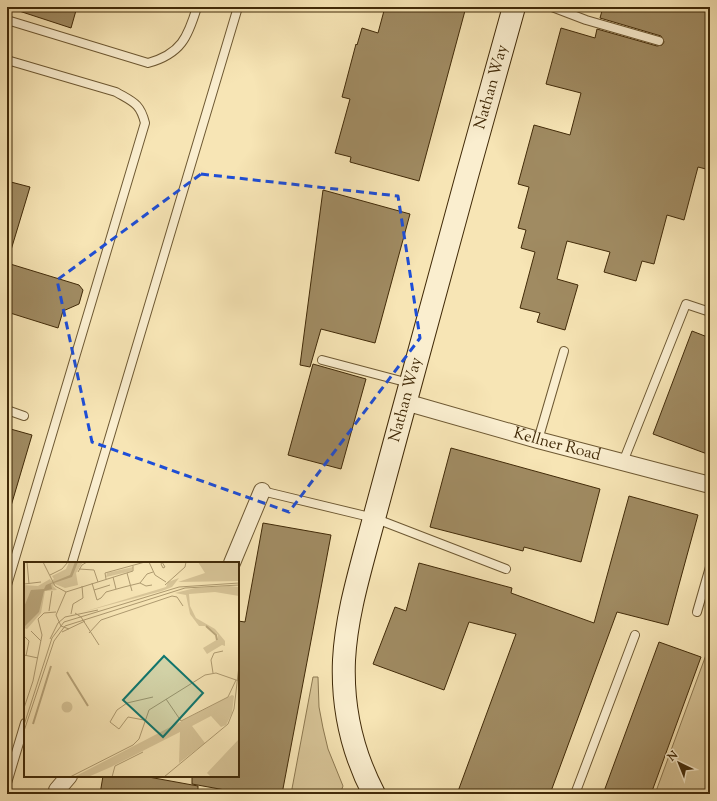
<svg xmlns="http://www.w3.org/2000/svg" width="717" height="801" viewBox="0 0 717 801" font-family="'Sorts Mill Goudy',serif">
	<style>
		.green { fill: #d8c598; stroke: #8c7850 }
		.building { fill: #a08b62; stroke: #412a08 }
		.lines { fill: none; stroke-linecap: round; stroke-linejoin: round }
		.lane-casing { stroke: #6e5933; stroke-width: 10 }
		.street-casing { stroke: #6e5933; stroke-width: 18 }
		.secondary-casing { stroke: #412a08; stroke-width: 24 }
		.lane { stroke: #faeecf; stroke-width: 8 }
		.street { stroke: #faeecf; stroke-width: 16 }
		.secondary { stroke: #faeecf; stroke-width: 22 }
		.marked { fill: none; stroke: #1d4ed8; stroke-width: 3; stroke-dasharray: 8 5; stroke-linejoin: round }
		.labels { text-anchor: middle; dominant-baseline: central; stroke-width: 3.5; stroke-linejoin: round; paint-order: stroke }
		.street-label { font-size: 16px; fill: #412a08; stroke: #faeecf }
		.inset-river { fill: none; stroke: #b9a57a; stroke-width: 2 }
		.inset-road { fill: none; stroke: #ae9a70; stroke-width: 1 }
		.view { fill: #0f766e; fill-opacity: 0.15; stroke: #0f766e; stroke-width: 2 }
		.inset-edge { fill: none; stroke: #412a08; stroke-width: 2 }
	</style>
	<rect width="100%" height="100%" fill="#f7e5b5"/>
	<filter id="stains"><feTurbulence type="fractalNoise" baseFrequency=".005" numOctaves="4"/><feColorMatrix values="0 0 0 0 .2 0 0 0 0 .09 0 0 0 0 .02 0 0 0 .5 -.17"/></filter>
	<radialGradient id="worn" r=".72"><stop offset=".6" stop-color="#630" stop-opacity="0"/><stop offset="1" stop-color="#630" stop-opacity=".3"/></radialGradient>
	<g class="green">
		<path d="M 710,644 L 710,794 L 655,794 Z"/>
		<path d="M 313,677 L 318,677 L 319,707 L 323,728 L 328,749 L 343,786 L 340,794 L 291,794 Z"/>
	</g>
	<g class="building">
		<path d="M 16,7 L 77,7 L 71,28 L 16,10 Z"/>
		<path d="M 385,7 L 466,7 L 419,181 L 350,162 L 351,157 L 335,153 L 350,99 L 342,97 L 356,44 L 357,45 L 362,28 L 378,33 Z"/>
		<path d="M 603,7 L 710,7 L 710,170 L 698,167 L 684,220 L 667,215 L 654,264 L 642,261 L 636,281 L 604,272 L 610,252 L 567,241 L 557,279 L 578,285 L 565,330 L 537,322 L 540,313 L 520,308 L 535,252 L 521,248 L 526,230 L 518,228 L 529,187 L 518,184 L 534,125 L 570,135 L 581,93 L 546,84 L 561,28 L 595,38 L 597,29 L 657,46 L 662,45 L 664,42 L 661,36 L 600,18 Z"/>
		<path d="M 7,181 L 30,187 L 11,250 L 7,250 Z"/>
		<path d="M 323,190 L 410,214 L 375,343 L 321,329 L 310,367 L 300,365 Z"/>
		<path d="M 7,263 L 79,285 L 83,290 L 79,304 L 63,311 L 58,328 L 7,312 Z"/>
		<path d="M 692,331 L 710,338 L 710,455 L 653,434 Z"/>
		<path d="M 313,364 L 366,379 L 341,469 L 288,455 Z"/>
		<path d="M 7,428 L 32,435 L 11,506 L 7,506 Z"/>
		<path d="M 451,448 L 600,489 L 581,562 L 524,547 L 523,551 L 430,527 Z"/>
		<path d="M 629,496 L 698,515 L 668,625 L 617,612 L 550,794 L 457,794 L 516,634 L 469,622 L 444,690 L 373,664 L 395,607 L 406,611 L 419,563 L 512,588 L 511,593 L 594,623 Z"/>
		<path d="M 263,523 L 331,535 L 282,794 L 247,794 L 192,784 L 192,776 L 238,776 L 238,621 L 245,622 Z"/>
		<path d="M 659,642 L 701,657 L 651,794 L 603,794 Z"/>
		<path d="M 103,776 L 143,776 L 198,786 L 198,794 L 100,794 Z"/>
	</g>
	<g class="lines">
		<defs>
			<g id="lane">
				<path d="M 552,7 L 586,20 L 659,41"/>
				<path d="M 7,20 L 148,63 C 181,54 188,37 197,7"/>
				<path d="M 7,60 L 116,92 C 133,102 140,103 145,123 L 7,585"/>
				<path d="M 322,360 L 409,383"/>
				<path d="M 7,410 L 24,416"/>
				<path d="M 538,440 L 564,351"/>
				<path d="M 623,462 L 686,304 L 710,312"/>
				<path d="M 262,491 L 374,518 L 506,569"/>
				<path d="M 72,563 L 238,7"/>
				<path d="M 697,612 L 710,567"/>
				<path d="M 7,783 L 25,723"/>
				<path d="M 575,794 L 635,635"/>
			</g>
			<g id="street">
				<path id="s1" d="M 405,402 L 538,440 L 710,485"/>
				<path d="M 232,563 L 262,491"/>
				<path d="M 57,794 L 57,790 L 69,776"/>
			</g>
			<g id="secondary">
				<path id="s2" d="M 374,794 C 352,752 342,708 344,660 C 346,622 356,585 366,548 C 376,511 386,474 396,437 C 434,294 474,150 514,7"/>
			</g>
		</defs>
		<use href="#lane" class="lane-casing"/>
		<use href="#street" class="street-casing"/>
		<use href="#secondary" class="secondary-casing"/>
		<use href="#lane" class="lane"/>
		<use href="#street" class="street"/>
		<use href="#secondary" class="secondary"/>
	</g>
	<path class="marked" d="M 201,174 L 398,196 L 420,338 L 289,512 L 92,442 L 57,280 Z"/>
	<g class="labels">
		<g class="street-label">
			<text stroke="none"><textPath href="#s2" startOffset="731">Nathan Way</textPath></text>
			<text stroke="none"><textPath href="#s2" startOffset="407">Nathan Way</textPath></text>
			<text stroke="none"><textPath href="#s1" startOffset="158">Kellner Road</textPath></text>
		</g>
	</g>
	<g transform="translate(24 562)">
		<rect width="215" height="215" fill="#f7e5b5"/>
		<path d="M 45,0 L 59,0 L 52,11 L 54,23 L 41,26 L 31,22 L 29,24 L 33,28 L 21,29 L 17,51 L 3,67 L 0,66 L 0,23 L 14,24 L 26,17 L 27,19 L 30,17 L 28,14 L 42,7 ZM 174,0 L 215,0 L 215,19 L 154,20 L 181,11 ZM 109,5 L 108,9 L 82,15 L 83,11 ZM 155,16 L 148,25 L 138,29 L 59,50 L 142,25 L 144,20 ZM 205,24 L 215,25 L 215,34 L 191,30 L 165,32 L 166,44 L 172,56 L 191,67 L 201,79 L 201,84 L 198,83 L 183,92 L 179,86 L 194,77 L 194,73 L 183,64 L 175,64 L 166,52 L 162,33 L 151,31 L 171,26 ZM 208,133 L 210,134 L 208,151 L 202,163 L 197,165 L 187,154 L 168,164 L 181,181 L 155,201 L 156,170 L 87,205 L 64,215 L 50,215 ZM37.5 145a5.5 5.5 0 1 1 11 0a5.5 5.5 0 1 1-11 0ZM 215,177 L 215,215 L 187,215 L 183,211 Z" fill="#d8c598"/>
		<path d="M 51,0 L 54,0 L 48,15 L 27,22 L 28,27 L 20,29 L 15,50 L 0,65 L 0,45 L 7,28 L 20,27 L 22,23 L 46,13 Z" fill="#b9a57a"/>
		<path class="inset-river" d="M 182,64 L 192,73 L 193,78M 43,110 L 64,144M 9,162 L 27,104"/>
		<path class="inset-road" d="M 3,0 L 5,22M 19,0 L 31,24 L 42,30M 125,0 L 131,13 L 142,20M 138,0 L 141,5 L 139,6 L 137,2 ZM 55,7 L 70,8 L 74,20M 54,10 L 58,3 L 63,0M 103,11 L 108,29M 26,13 L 38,7 L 44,0M 89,15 L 92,27M 82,17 L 81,11 L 121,0M 68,21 L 73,38 L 77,36 L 82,30 L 100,25 L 116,21 L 122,24 L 128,23M 116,21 L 123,12 L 129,10M 0,22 L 17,20M 141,23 L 161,5 L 162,0M 70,28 L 86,23M 25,49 L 28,29M 51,51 L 57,55 L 75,83M 47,52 L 49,42 L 59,36 L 58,24M 45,67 L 37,64 L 32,53 L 42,30 L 109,9 L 109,4M 7,69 L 17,79M 38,70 L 61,59M 65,71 L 77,58 L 148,34 L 153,35 L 159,44M 0,74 L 5,79 L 2,94M 26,77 L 34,61 L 41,55 L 74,48M 0,93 L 14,96M 189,111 L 187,98 L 190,91 L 199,89M 142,137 L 157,159 L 204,135 L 212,118M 0,146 L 9,119 L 18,73 L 14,57 L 20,51 L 32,50M 120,158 L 104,155 L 95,167 L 86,160 L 93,148 L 103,141 L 129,135M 0,163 L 28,76 L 40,60 L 155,25 L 215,21M 0,169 L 30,79 L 41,64 L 161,26 L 215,23M 46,215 L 109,183 L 115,177 L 125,148 L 181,113 L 192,111 L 215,119M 88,215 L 91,204 L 119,190M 140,215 L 204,162 L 210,147 L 215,104"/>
		<path class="view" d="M 140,94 L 179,131 L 139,175 L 99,138 Z"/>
		<rect width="215" height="215" class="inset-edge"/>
	</g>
	<rect width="717" height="801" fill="none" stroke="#f7e5b5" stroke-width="24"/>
	<rect x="8" y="8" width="701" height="785" fill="none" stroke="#412a08" stroke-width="2"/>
	<rect x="12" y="12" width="693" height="777" fill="none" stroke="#412a08"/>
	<g transform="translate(679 763) rotate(317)" stroke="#faeecf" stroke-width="3" paint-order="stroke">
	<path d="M0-3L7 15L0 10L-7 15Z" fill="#412a08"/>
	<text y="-6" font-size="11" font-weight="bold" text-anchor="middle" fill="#412a08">N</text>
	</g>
	<rect width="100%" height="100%" filter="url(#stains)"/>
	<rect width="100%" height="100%" fill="url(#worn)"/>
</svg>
